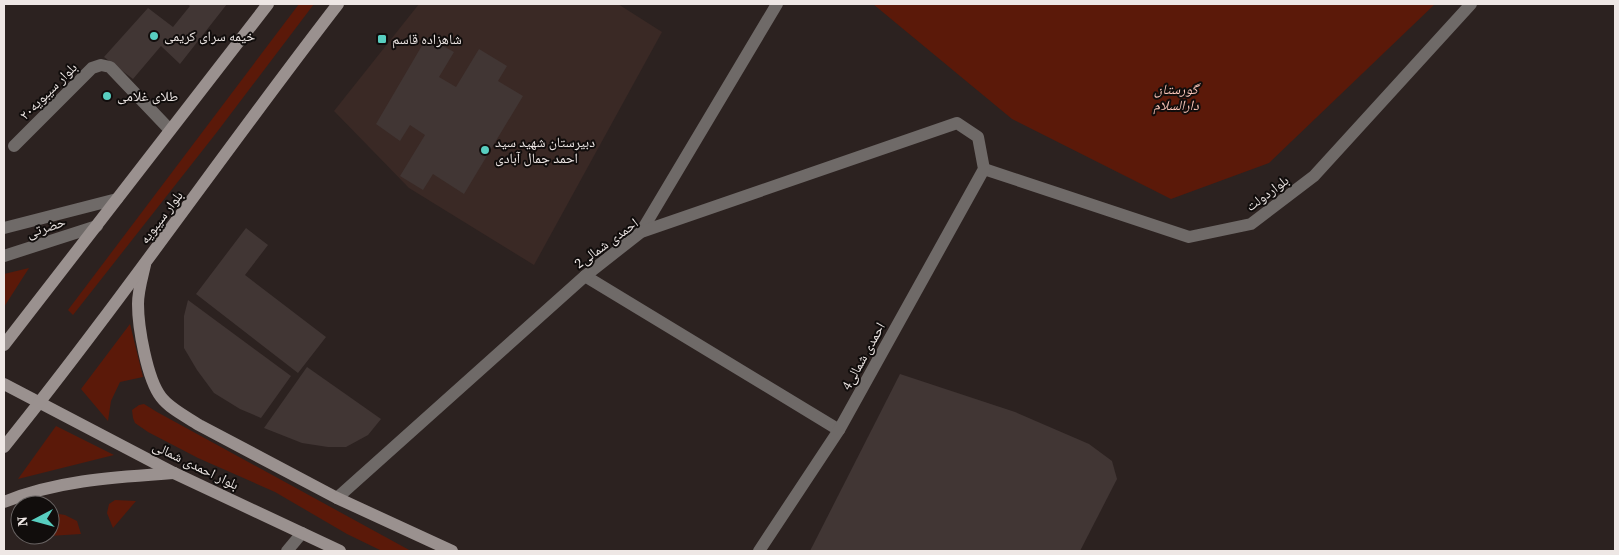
<svg xmlns="http://www.w3.org/2000/svg" width="1619" height="555" viewBox="0 0 1619 555" font-family="'Source Serif 4','Noto Naskh Arabic',serif">
	<style>
		.built { fill: #3a2925 }
		.green { fill: #5b1909 }
		.building { fill: #413634 }
		.lines { fill: none; stroke-linecap: round; stroke-linejoin: round }
		.service { stroke: #6f6a68; stroke-width: 12 }
		.minor { stroke: #6f6a68; stroke-width: 12 }
		.secondary { stroke: #9a918f; stroke-width: 12 }
		.poi-dot { fill: #58cec0; stroke: #110d0c; stroke-width: 2 }
		.labels { text-anchor: middle; dominant-baseline: central; stroke-width: 4; stroke-linejoin: round; paint-order: stroke }
		.poi-label { font-size: 14px; fill: #eee7e5; stroke: #110d0c; text-anchor: start }
		.park-label { font-size: 14px; font-style: italic; fill: #fcc7ba; stroke: #110d0c }
		.street-label { font-size: 14px; fill: #eee7e5; stroke: #110d0c }
	</style>
	<rect width="100%" height="100%" fill="#2c2220"/>
	<path class="built" d="M 419,4 L 618,4 L 662,32 L 534,265 L 409,188 L 334,111 Z"/>
	<g class="green">
		<path d="M 299,4 L 314,4 L 217,132 L 73,315 L 68,310 Z"/>
		<path d="M 873,4 L 1435,4 L 1269,163 L 1171,199 L 1012,119 Z"/>
		<path d="M 29,268 L 4,307 L 4,274 Z"/>
		<path d="M 130,324 L 143,377 L 120,382 L 111,401 L 108,421 L 81,389 Z"/>
		<path d="M 144,404 L 157,412 L 411,551 L 382,551 L 347,534 L 275,492 L 198,458 L 148,432 L 135,423 L 133,418 L 132,410 L 139,405 Z"/>
		<path d="M 56,426 L 114,455 L 18,479 Z"/>
		<path d="M 115,500 L 136,501 L 113,528 L 107,513 L 109,504 Z"/>
		<path d="M 53,513 L 65,515 L 77,521 L 81,534 L 33,537 L 34,535 L 50,535 L 50,514 Z"/>
	</g>
	<g class="building">
		<path d="M 187,4 L 227,4 L 180,64 L 161,46 L 133,79 L 104,57 L 148,8 L 173,27 L 190,6 Z"/>
		<path d="M 427,37 L 454,52 L 439,77 L 456,87 L 479,49 L 507,66 L 498,81 L 523,96 L 464,194 L 433,174 L 423,190 L 400,176 L 425,135 L 410,125 L 400,141 L 376,124 Z"/>
		<path d="M 246,228 L 268,245 L 245,275 L 326,337 L 298,373 L 196,294 Z"/>
		<path d="M 188,300 L 291,376 L 261,418 L 240,409 L 214,393 L 197,370 L 184,348 L 184,316 Z"/>
		<path d="M 307,367 L 381,419 L 368,435 L 346,447 L 328,447 L 302,443 L 264,428 Z"/>
		<path d="M 900,374 L 1015,412 L 1089,444 L 1112,461 L 1117,479 L 1080,551 L 810,551 Z"/>
	</g>
	<g class="lines">
		<g class="service">
			<path d="M 984,169 L 1189,237 L 1251,224 L 1314,176 L 1471,4"/>
			<path d="M 4,228 L 117,199"/>
			<path d="M 4,256 L 97,226"/>
		</g>
		<g class="minor">
			<path d="M 14,146 L 92,68 L 101,65 L 110,67 L 170,130"/>
			<path d="M 641,232 L 777,4"/>
			<path d="M 585,276 L 839,430"/>
			<path d="M 337,498 L 585,276 L 641,232 L 957,123 L 978,137 L 984,169 L 839,430 L 759,551"/>
			<path d="M 287,551 L 302,533"/>
		</g>
		<g class="secondary">
			<path d="M 145,265 C 142,278 138,291 138,304 C 138,327 147,379 161,397 C 170,409 187,417 199,425 L 337,498 L 452,551"/>
			<path d="M 4,345 L 268,4"/>
			<path d="M 4,384 L 174,473 L 340,551"/>
			<path d="M 4,447 C 120,303 225,150 338,4"/>
			<path d="M 4,502 C 57,480 117,477 174,473"/>
		</g>
	</g>
	<g class="poi-dot">
		<circle cx="154" cy="36" r="5"/>
		<rect x="377" y="34" width="10" height="10" rx="2.5"/>
		<circle cx="107" cy="96" r="5"/>
		<circle cx="485" cy="150" r="5"/>
	</g>
	<g class="labels">
		<g class="poi-label">
			<text x="164" y="36">خیمه سرای کریمی</text>
			<text x="392" y="39">شاهزاده قاسم</text>
			<text x="117" y="96">طلای غلامی</text>
			<text x="495" y="142">دبیرستان شهید سید<tspan x="495" dy="16">احمد جمال آبادی</tspan></text>
		</g>
		<g class="park-label">
			<text x="1176" y="89">گورستان<tspan x="1176" dy="16">دارالسلام</tspan></text>
		</g>
		<g class="street-label">
			<text transform="translate(48 91) rotate(-45)">بلوار سیبویه۲۰</text>
			<text transform="translate(1267 193) rotate(-37)">بلواردولت</text>
			<text transform="translate(161 217) rotate(-53)">بلوار سیبویه</text>
			<text transform="translate(46 227) rotate(-18)">حضرتی</text>
			<text transform="translate(606 243) rotate(-36)">2احمدی شمالی</text>
			<text transform="translate(863 356) rotate(-61)">4احمدی شمالی</text>
			<text transform="translate(196 465) rotate(26)">بلوار احمدی شمالی</text>
		</g>
	</g>
	<rect width="1619" height="555" fill="none" stroke="#eee7e5" stroke-width="10"/>
	<g transform="translate(35 520) rotate(264)"><circle r="24" fill="#110d0c" stroke="#696463"/>
	<path d="M0-4L9 19L0 12L-9 19Z" fill="#58cec0"/>
	<text y="-8" font-size="14" font-weight="bold" text-anchor="middle" fill="#eee7e5">N</text>
	</g>
</svg>
